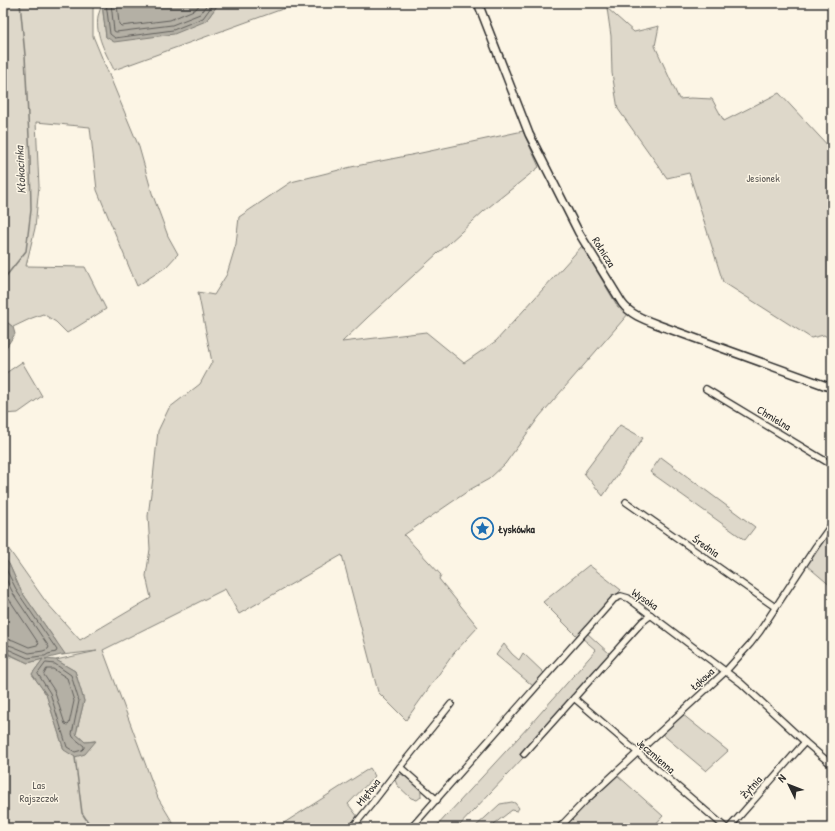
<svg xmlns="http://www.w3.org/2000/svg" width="835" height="831" viewBox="0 0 835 831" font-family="'Patrick Hand',sans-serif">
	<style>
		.green { fill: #ded8ca; stroke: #84827a }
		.water { fill: #b4b0a5; stroke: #7d7b74 }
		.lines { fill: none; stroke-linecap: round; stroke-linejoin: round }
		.shore { stroke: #62605c; stroke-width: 1 }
		.stream { stroke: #7d7b74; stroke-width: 1.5 }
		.minor-casing { stroke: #2b2b2b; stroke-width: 8 }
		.tertiary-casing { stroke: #2b2b2b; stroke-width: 10 }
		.minor { stroke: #fcf5e5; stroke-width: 5.5 }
		.tertiary { stroke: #fcf5e5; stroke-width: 7 }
		.labels { text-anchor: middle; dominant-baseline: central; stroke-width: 3; stroke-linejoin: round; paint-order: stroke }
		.park-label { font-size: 11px; fill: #585653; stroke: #fcf5e5 }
		.street-label { font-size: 11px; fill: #2b2b2b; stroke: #fcf5e5 }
		.poi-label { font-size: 11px; font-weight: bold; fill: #2b2b2b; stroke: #fcf5e5; text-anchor: start }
		.water-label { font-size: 12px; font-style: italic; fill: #545350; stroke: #fcf5e5 }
	</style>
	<rect width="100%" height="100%" fill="#fcf5e5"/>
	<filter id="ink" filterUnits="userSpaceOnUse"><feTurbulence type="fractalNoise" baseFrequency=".025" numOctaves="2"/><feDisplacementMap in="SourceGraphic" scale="8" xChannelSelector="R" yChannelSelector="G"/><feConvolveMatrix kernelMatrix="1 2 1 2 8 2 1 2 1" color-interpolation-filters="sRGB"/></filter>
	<g filter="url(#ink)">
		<g class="green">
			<path d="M 3,3 L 94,3 L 93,9 L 93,36 L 139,147 L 152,193 L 168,236 L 178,254 L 166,267 L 137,286 L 97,190 L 90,127 L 36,122 L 39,186 L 35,228 L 26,266 L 85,267 L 106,309 L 67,333 L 56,322 L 43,314 L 32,318 L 13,327 L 3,319 Z"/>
			<path d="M 219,3 L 299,3 L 114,70 C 106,53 95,36 98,16 C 99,12 101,8 102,4 L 106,37 L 206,21 Z"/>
			<path d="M 607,8 L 634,32 L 659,26 L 655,46 L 679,99 L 691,98 L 712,99 L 724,121 L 779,93 L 832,150 L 832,340 L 824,335 L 811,338 L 723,282 L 689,173 L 667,178 L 618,109 L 612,73 L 611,36 Z"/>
			<path d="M 523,131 L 539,167 L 484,211 L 368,317 L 342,342 L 426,332 L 464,363 L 496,341 L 582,246 L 618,307 L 629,313 L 539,417 L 505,464 L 489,479 L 471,489 L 404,535 L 441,575 L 439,579 L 478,627 L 454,653 L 406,720 L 378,692 L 342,555 L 239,614 L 225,589 L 103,650 L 158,798 L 176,828 L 3,828 L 3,653 L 9,654 L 11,658 L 10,655 L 28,663 L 43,659 L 32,674 L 46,694 L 64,750 L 95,741 L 85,742 L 76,734 L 84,701 L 75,671 L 56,660 L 97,651 L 62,655 L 56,641 L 21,591 L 9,564 L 3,557 L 3,541 L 46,602 L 80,640 L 151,598 L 146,576 L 150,549 L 148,516 L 153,478 L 158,431 L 169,408 L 200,384 L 212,362 L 198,292 L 214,295 L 227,274 L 236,244 L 239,217 L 291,182 L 351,167 L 421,153 Z"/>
			<path d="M 22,362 L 42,396 L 18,413 L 3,414 L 3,375 Z"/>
			<path d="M 620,425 L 643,438 L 603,496 L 584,473 Z"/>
			<path d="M 661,457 L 755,527 L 745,540 L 650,472 Z"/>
			<path d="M 832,530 L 832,587 L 806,565 Z"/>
			<path d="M 589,565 L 621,590 L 577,636 L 543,602 Z"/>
			<path d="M 587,633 L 610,654 L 519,754 L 523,758 L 457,828 L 435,828 L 530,725 L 596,650 L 582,638 Z"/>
			<path d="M 504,644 L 512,654 L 519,660 L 523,653 L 544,673 L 533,686 L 496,655 Z"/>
			<path d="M 682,714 L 728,751 L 706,771 L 662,734 Z"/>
			<path d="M 370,768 L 375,776 L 348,804 L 358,817 L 348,828 L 326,828 L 324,825 L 316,828 L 276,828 Z"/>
			<path d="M 401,774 C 406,777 416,782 420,787 C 421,790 421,794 421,797 L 417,800 L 411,798 L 397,785 L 395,780 Z"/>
			<path d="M 617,775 L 663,816 L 652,828 L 564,828 L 585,805 Z"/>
			<path d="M 512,802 L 515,803 L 519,808 L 517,811 L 512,810 L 494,824 L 494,828 L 474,828 L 500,804 Z"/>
		</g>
		<g class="water">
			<path d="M 102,3 L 219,3 L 206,21 L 174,34 L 114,42 L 106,37 Z"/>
			<path d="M 3,319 L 13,327 L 15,334 L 3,352 Z"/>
			<path d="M 3,557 L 9,564 L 21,591 L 65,654 L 45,659 L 56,660 L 75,671 L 84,701 L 76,734 L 85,742 L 96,741 L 85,754 L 75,757 L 64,750 L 46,694 L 32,674 L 43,659 L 28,663 L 9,654 L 3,653 Z"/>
		</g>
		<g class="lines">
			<g class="shore">
				<path d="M 106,3 L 110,34 L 115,38 L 173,30 L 203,18 L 214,3"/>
				<path d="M 111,3 L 114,31 L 116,32 L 172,25 L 200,14 L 208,3"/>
				<path d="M 117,3 L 119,24 L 121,26 L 170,20 L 196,9 L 201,3"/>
				<path d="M 3,563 L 18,593 L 57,650 L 56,652 L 48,654 L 45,656 L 41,656 L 28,658 L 10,650 L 3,649"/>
				<path d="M 3,573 L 14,595 L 49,647 L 48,649 L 43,651 L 29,653 L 12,646 L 3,644"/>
				<path d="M 3,587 L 9,599 L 39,644 L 37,645 L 29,647 L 13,640 L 3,638"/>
				<path d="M 46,663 L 55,664 L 71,675 L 79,701 L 72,734 L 73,737 L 84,746 L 84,748 L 82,750 L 75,752 L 67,747 L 50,693 L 38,674 Z"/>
				<path d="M 47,669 L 53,669 L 67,678 L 74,701 L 69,724 L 68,725 L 65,724 L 54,690 L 44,675 Z"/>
			</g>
			<g class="stream">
				<path d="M 3,280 L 26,251 L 31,210 L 30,158 L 25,55 L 20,3"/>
				<path d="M 75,757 L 82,813 L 92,828"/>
			</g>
			<defs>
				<g id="minor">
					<path d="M 706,389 L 832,465"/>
					<path d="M 626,502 L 775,607"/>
					<path d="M 574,698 L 726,828"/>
					<path d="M 524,754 L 642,622 L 651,615"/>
					<path d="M 400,767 L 437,800"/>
					<path d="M 352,828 L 370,806 L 400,767 L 451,704"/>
					<path d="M 411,828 L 614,599 L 621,596 L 628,598 L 741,683 L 805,742 L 832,765"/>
					<path d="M 559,828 L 585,801 L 725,672 L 750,644 L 760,631 L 816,546 L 832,524"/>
					<path d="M 729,828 L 805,742"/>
				</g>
				<path id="tertiary" d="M 478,3 L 529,134 L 579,233 L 622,303 C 631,316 649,321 664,327 L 832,388"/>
			</defs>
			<use href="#minor" class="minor-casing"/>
			<use href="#tertiary" class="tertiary-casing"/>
			<use href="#minor" class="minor"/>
			<use href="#tertiary" class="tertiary"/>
		</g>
	</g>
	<defs>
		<symbol id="sight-ring" viewBox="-11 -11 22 22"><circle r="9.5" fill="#fcf5e5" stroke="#1f6fb2" stroke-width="1.5"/><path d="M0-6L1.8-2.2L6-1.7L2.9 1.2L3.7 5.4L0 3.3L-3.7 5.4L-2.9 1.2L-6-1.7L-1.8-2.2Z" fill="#1f6fb2"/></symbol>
	</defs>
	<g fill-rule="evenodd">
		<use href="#sight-ring" x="470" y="516" width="25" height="25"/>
	</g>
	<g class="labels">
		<g class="park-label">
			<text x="763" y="178">Jesionek</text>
			<text x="39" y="785">Las<tspan x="39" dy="13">Rajszczok</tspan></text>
		</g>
		<g class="street-label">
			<text transform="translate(604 252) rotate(58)">Rolnicza</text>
			<text transform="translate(774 418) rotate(31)">Chmielna</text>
			<text transform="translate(706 546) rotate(35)">Średnia</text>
			<text transform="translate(645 599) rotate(34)">Wysoka</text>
			<text transform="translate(702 679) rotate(-43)">Łąkowa</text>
			<text transform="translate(656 756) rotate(41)">Jęczmienna</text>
			<text transform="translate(751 787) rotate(-48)">Żytnia</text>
			<text transform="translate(368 792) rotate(-52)">Miętowa</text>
		</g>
		<g class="poi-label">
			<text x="498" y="529">Łyskówka</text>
		</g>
		<g class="water-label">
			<text transform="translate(20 170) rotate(-93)">Kłokocinka</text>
		</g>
	</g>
	<rect width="835" height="831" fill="none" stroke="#fcf5e5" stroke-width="16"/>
	<rect x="8" y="8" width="819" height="815" fill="none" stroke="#2b2b2b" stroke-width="1.5" filter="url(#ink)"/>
	<g transform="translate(789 785) rotate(313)" stroke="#fcf5e5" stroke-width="3" paint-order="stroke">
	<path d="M0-3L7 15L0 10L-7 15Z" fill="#2b2b2b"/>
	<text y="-6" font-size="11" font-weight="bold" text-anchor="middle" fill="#2b2b2b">N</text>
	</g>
</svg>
